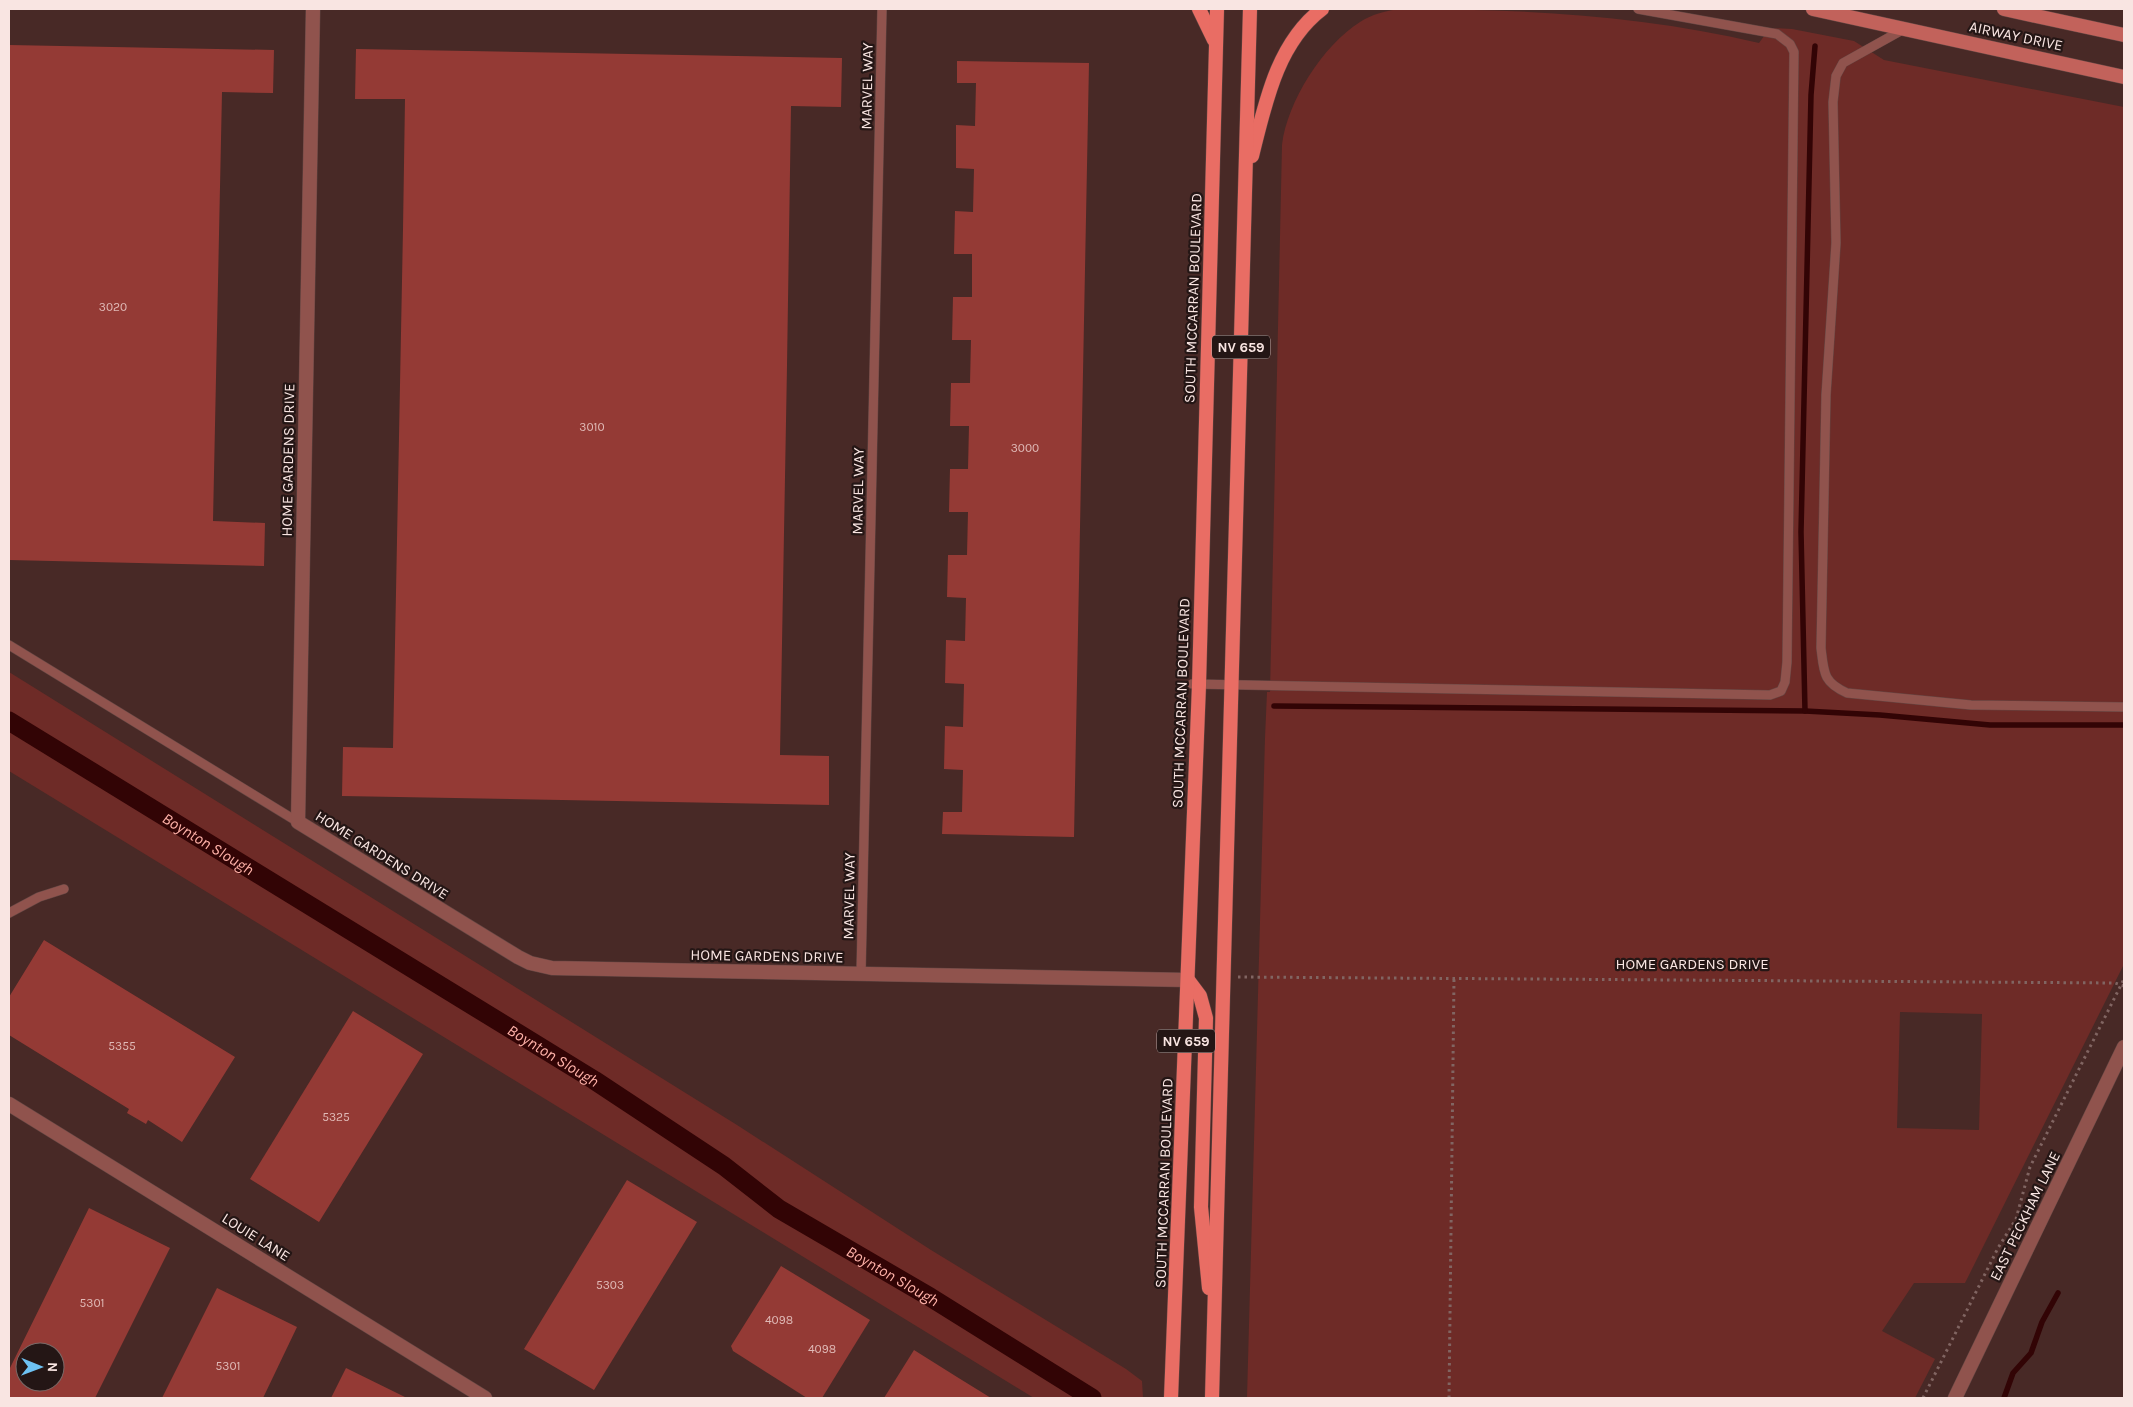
<svg xmlns="http://www.w3.org/2000/svg" width="2133" height="1407" viewBox="0 0 2133 1407" font-family="Karla,sans-serif">
	<style>
		.green { fill: #6e2b27; fill-rule: evenodd }
		.lines { fill: none; stroke-linecap: round; stroke-linejoin: round }
		.stream { stroke: #320405; stroke-width: 5.5 }
		.canal { stroke: #320405; stroke-width: 19 }
		.building { fill: #943a35; fill-rule: evenodd }
		.service-casing { stroke: #644744; stroke-width: 10 }
		.minor-casing { stroke: #644744; stroke-width: 15 }
		.tertiary-casing { stroke: #644744; stroke-width: 15 }
		.secondary-casing { stroke: #644744; stroke-width: 15 }
		.primary-casing { stroke: #644744; stroke-width: 15 }
		.path { stroke: #816562; stroke-width: 3; stroke-dasharray: 2.5 4; stroke-linecap: butt }
		.service { stroke: #90534d; stroke-width: 9 }
		.minor { stroke: #90534d; stroke-width: 14 }
		.tertiary { stroke: #90534d; stroke-width: 14 }
		.secondary { stroke: #c2625b; stroke-width: 14 }
		.primary { stroke: #e96d64; stroke-width: 14 }
		.labels { text-anchor: middle; dominant-baseline: central; stroke-width: 4.5; stroke-linejoin: round; paint-order: stroke }
		.number-label { font-size: 12px; fill: #e0bab7 }
		.shield { fill: #241615; stroke: #b9a7a4; stroke-width: 1 }
		.shield-label { font-size: 14px; font-weight: bold; fill: #f9e5e2 }
		.street-label { font-size: 15px; fill: #f9e5e2; stroke: #241615 }
		.water-label { font-size: 16px; font-style: italic; fill: #feb1a8; stroke: #241615 }
	</style>
	<rect width="100%" height="100%" fill="#482926"/>
	<g class="green">
		<path d="M 1400,9 C 1521,9 1641,15 1759,43 L 1770,28 L 1792,29 L 1854,41 L 1884,60 L 2124,107 L 2124,964 L 1965,1283 L 1914,1283 L 1882,1331 L 1935,1359 L 1915,1398 L 1247,1398 L 1265,738 L 1267,692 L 1270,692 L 1282,145 C 1287,102 1323,45 1360,22 C 1370,15 1388,10 1400,9 ZM 1900,1012 L 1982,1014 L 1979,1130 L 1897,1128 Z"/>
		<path d="M 9,672 L 737,1125 L 931,1250 L 1126,1369 L 1142,1381 L 1143,1398 L 1034,1398 L 9,771 Z"/>
	</g>
	<g class="lines">
		<g class="stream">
			<path d="M 1274,706 L 1805,711 L 1880,715 L 1990,725 L 2124,725"/>
			<path d="M 1805,711 L 1801,532 L 1811,95 L 1815,46"/>
			<path d="M 2004,1398 L 2013,1373 L 2031,1353 L 2042,1322 L 2058,1293"/>
		</g>
		<path class="canal" id="s1" d="M 9,721 L 594,1080 L 724,1166 L 779,1209 L 930,1297 L 1092,1398"/>
	</g>
	<g class="building">
		<path d="M 9,45 L 274,50 L 273,93 L 222,92 L 213,521 L 265,523 L 264,566 L 9,560 Z"/>
		<path d="M 356,49 L 842,58 L 841,107 L 791,106 L 787,366 L 780,755 L 829,756 L 829,805 L 342,796 L 343,747 L 393,748 L 403,229 L 405,99 L 355,99 Z"/>
		<path d="M 957,61 L 1089,63 L 1074,837 L 942,834 L 943,812 L 962,812 L 963,770 L 944,769 L 945,726 L 963,727 L 964,684 L 945,683 L 946,640 L 965,641 L 966,598 L 947,597 L 948,555 L 967,555 L 968,512 L 949,512 L 950,469 L 968,469 L 969,426 L 950,426 L 951,383 L 970,383 L 971,340 L 952,340 L 953,297 L 972,297 L 972,254 L 954,254 L 955,211 L 973,212 L 974,169 L 956,168 L 956,125 L 975,126 L 976,83 L 957,83 Z"/>
		<path d="M 44,940 L 235,1057 L 182,1142 L 148,1120 L 146,1124 L 127,1113 L 129,1109 L 9,1035 L 9,997 Z"/>
		<path d="M 353,1011 L 423,1054 L 319,1222 L 250,1179 Z"/>
		<path d="M 627,1180 L 697,1222 L 594,1390 L 524,1349 Z"/>
		<path d="M 89,1208 L 170,1248 L 95,1398 L 9,1398 L 9,1370 ZM 25,1352 L 55,1352 L 55,1382 L 25,1382 Z"/>
		<path d="M 781,1266 L 870,1320 L 822,1398 L 807,1398 L 733,1351 L 731,1346 Z"/>
		<path d="M 217,1288 L 297,1327 L 263,1398 L 162,1398 Z"/>
		<path d="M 914,1350 L 957,1377 L 991,1398 L 884,1398 Z"/>
		<path d="M 346,1368 L 407,1398 L 331,1398 Z"/>
	</g>
	<g class="lines">
		<defs>
			<g id="service">
				<path d="M 1904,29 L 1843,63 L 1836,76 L 1833,102 L 1836,243 L 1826,395 L 1821,648 C 1824,673 1823,682 1847,693 L 1971,705 L 2124,707"/>
				<path d="M 9,645 L 298,822"/>
				<path d="M 1192,684 L 1770,695 L 1781,691 L 1785,682 L 1787,662 L 1794,52 L 1790,44 L 1777,34 L 1638,9"/>
				<path d="M 9,913 L 39,897 L 64,889"/>
				<path d="M 861,974 L 882,9"/>
			</g>
			<g id="minor">
				<path d="M 313,9 L 298,822 L 518,957 L 530,963 L 552,968 L 1188,980"/>
				<path d="M 9,1104 L 485,1398"/>
			</g>
			<path id="tertiary" d="M 1955,1398 L 2124,1047"/>
			<g id="secondary">
				<path d="M 1813,9 L 2124,77"/>
				<path d="M 2004,9 L 2124,35"/>
			</g>
			<g id="primary">
				<path d="M 1199,9 L 1214,40"/>
				<path d="M 1252,156 C 1265,104 1277,43 1322,9"/>
				<path d="M 1188,980 L 1200,996 L 1206,1018 L 1201,1207 L 1209,1288"/>
				<path d="M 1171,1398 L 1199,685 L 1217,9"/>
				<path d="M 1212,1398 L 1250,9"/>
			</g>
		</defs>
		<use href="#service" class="service-casing"/>
		<use href="#minor" class="minor-casing"/>
		<use href="#tertiary" class="tertiary-casing"/>
		<use href="#secondary" class="secondary-casing"/>
		<use href="#primary" class="primary-casing"/>
		<g class="path">
			<path d="M 1238,977 L 2115,983 L 2124,986"/>
			<path d="M 1449,1398 L 1454,978"/>
			<path d="M 1923,1398 L 1998,1248 L 2016,1219 L 2030,1167 L 2124,979"/>
		</g>
		<use href="#service" class="service"/>
		<use href="#minor" class="minor"/>
		<use href="#tertiary" class="tertiary"/>
		<use href="#secondary" class="secondary"/>
		<use href="#primary" class="primary"/>
	</g>
	<g class="labels">
		<g class="number-label">
			<text x="113" y="307">3020</text>
			<text x="592" y="427">3010</text>
			<text x="1025" y="448">3000</text>
			<text x="122" y="1046">5355</text>
			<text x="336" y="1117">5325</text>
			<text x="610" y="1285">5303</text>
			<text x="92" y="1303">5301</text>
			<text x="779" y="1320">4098</text>
			<text x="822" y="1349">4098</text>
			<text x="228" y="1366">5301</text>
		</g>
		<g class="shield">
			<rect x="1212" y="335.5" width="58" height="23" rx="4"/>
			<rect x="1157" y="1029.5" width="58" height="23" rx="4"/>
		</g>
		<g class="shield-label">
			<text x="1241" y="347">NV 659</text>
			<text x="1186" y="1041">NV 659</text>
		</g>
		<g class="street-label">
			<text transform="translate(2016 36) rotate(12)">AIRWAY DRIVE</text>
			<text transform="translate(867 86) rotate(-89)">MARVEL WAY</text>
			<text transform="translate(1193 298) rotate(-88)">SOUTH MCCARRAN BOULEVARD</text>
			<text transform="translate(288 460) rotate(-89)">HOME GARDENS DRIVE</text>
			<text transform="translate(858 491) rotate(-89)">MARVEL WAY</text>
			<text transform="translate(1181 703) rotate(-88)">SOUTH MCCARRAN BOULEVARD</text>
			<text transform="translate(382 855) rotate(32)">HOME GARDENS DRIVE</text>
			<text transform="translate(849 896) rotate(-89)">MARVEL WAY</text>
			<text transform="translate(767 956) rotate(1)">HOME GARDENS DRIVE</text>
			<text x="1692" y="964">HOME GARDENS DRIVE</text>
			<text transform="translate(1164 1183) rotate(-88)">SOUTH MCCARRAN BOULEVARD</text>
			<text transform="translate(2025 1216) rotate(-64)">EAST PECKHAM LANE</text>
			<text transform="translate(256 1237) rotate(32)">LOUIE LANE</text>
		</g>
		<g class="water-label">
			<text stroke="none"><textPath href="#s1" startOffset="234">Boynton Slough</textPath></text>
			<text stroke="none"><textPath href="#s1" startOffset="639">Boynton Slough</textPath></text>
			<text stroke="none"><textPath href="#s1" startOffset="1044">Boynton Slough</textPath></text>
		</g>
	</g>
	<rect width="2133" height="1407" fill="none" stroke="#f9e5e2" stroke-width="20"/>
	<g transform="translate(40 1367) rotate(91)"><circle r="24" fill="#241615" stroke="#796967"/>
	<path d="M0-4L9 19L0 12L-9 19Z" fill="#6ec2f3"/>
	<text y="-8" font-size="14" font-weight="bold" text-anchor="middle" fill="#f9e5e2">N</text>
	</g>
</svg>
